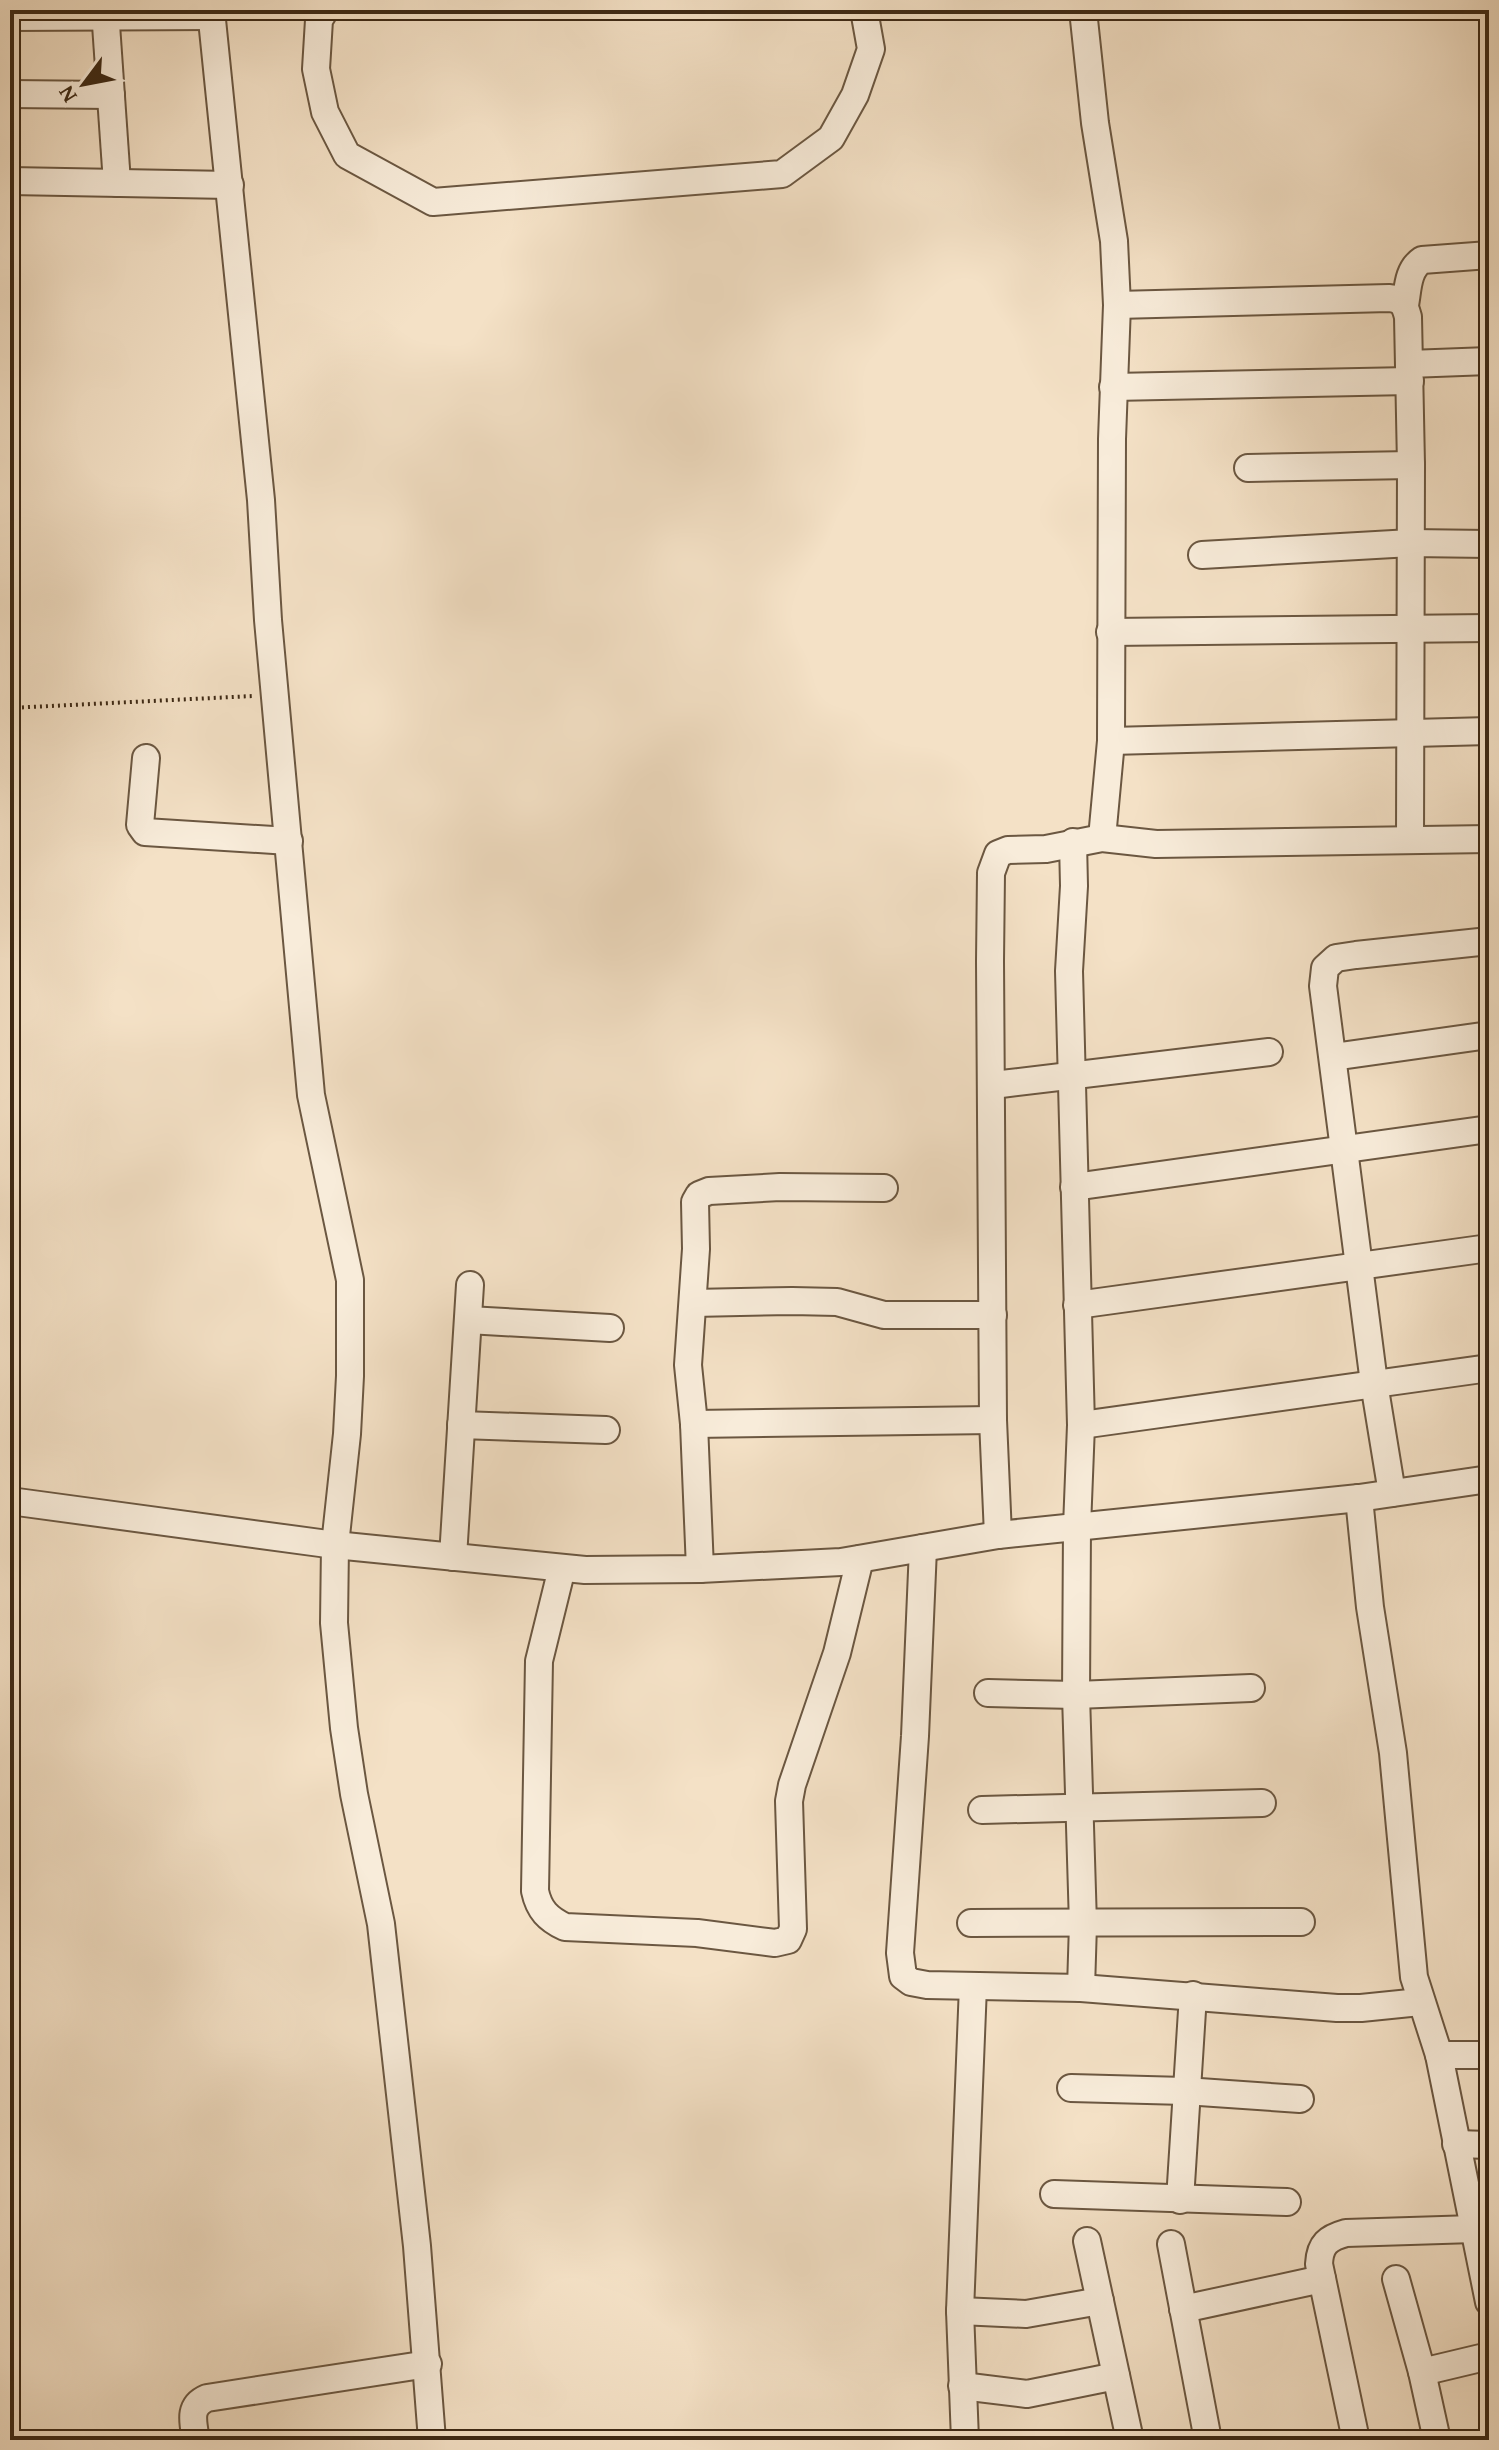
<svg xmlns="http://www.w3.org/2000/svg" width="1499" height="2450" viewBox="0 0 1499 2450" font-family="'Gentium Book Plus',serif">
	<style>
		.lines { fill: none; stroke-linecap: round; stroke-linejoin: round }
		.minor-casing { stroke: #6b5741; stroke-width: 30 }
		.path { stroke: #3d2915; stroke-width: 4; stroke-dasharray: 2 4; stroke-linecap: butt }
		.minor { stroke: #f8ecda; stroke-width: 26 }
	</style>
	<rect width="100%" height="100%" fill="#f4e1c6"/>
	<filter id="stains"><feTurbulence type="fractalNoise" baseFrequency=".0025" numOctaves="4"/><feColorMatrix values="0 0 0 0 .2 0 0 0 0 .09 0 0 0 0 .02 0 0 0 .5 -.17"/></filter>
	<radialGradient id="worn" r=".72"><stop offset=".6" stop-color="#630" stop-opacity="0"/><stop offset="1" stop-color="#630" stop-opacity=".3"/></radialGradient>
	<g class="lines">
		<defs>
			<g id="minor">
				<path d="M 105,10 L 117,183"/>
				<path d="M 211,10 L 261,500 L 268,620 L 311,1095 L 350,1280 L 350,1376 L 347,1434 L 335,1545 L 334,1623 L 344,1728 L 354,1794 L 381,1924 L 417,2246 L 432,2440"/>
				<path d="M 325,10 L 319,20 L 316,69 L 325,112 L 347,155 L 433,202 L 782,174 L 831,138 L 855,95 L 871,49 L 864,10"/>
				<path d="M 1083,10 L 1095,123 L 1114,241 L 1117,305 L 1112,439 L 1111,741 L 1102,838"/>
				<path d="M 10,17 L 212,16"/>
				<path d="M 10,94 L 111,95"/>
				<path d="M 10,181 L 230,185"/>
				<path d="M 1117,305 L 1389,298 C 1402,299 1405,305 1408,317 L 1411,465 L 1410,838"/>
				<path d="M 1405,305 C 1408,290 1407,270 1422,260 L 1489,255"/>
				<path d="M 1409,364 L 1489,361"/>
				<path d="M 1113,387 L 1410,381"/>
				<path d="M 1248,468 L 1411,465"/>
				<path d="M 1202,555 L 1411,543 L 1489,544"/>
				<path d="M 1110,632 L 1489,628"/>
				<path d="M 1111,741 L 1489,731"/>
				<path d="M 146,758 L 140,825 L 145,832 L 289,841"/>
				<path d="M 1073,842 L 1074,886 L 1069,971 L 1081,1425 L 1077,1527 L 1076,1695 L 1083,1924 L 1081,1988"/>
				<path d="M 1333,1057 L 1489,1035"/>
				<path d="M 993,1085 L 1269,1052"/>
				<path d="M 1074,1187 L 1489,1129"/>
				<path d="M 693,1303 L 792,1301 L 837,1302 L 884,1315 L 993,1315"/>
				<path d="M 1077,1305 L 1489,1248"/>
				<path d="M 468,1320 L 610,1328"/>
				<path d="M 694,1424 L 993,1420"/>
				<path d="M 461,1425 L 606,1430"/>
				<path d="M 1081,1425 L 1489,1368"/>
				<path d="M 1392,1493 L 1374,1383 L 1323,986 L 1325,968 L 1336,958 L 1356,955 L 1489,941"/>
				<path d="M 1359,1498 L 1370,1607 L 1393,1753 L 1414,1977 L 1439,2055 L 1489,2302"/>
				<path d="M 10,1501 L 335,1545 L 585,1570 L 700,1569 L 841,1562 L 998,1535 L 1359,1498 L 1489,1479"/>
				<path d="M 998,1535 L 993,1420 L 990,961 L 991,873 L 998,854 L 1008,850 L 1046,849 L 1102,838 L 1156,844 L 1489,839"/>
				<path d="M 923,1548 L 915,1736 L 900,1953 L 903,1976 L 911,1982 L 927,1985 L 1081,1988 L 1337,2008 L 1361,2008 L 1420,2002"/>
				<path d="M 453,1557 L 470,1285"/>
				<path d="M 562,1568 L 539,1661 L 535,1891 C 539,1910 548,1919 565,1927 L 697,1933 L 775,1943 L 788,1940 L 793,1929 L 789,1801 L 792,1785 L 837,1653 L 860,1559"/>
				<path d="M 700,1569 L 694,1424 L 688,1365 L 696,1249 L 695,1202 L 699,1195 L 709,1191 L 780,1187 L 884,1188"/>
				<path d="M 988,1693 L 1076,1695 L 1251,1688"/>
				<path d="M 982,1810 L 1262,1803"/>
				<path d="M 971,1923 L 1301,1922"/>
				<path d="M 1439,2055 L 1489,2055"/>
				<path d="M 1071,2088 L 1185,2091 L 1300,2099"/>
				<path d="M 1456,2144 L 1489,2145"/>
				<path d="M 1054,2194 L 1287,2202"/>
				<path d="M 1180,2200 L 1193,1995"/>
				<path d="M 1087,2241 L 1130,2440"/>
				<path d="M 1171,2244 L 1208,2440"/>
				<path d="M 1396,2279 L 1422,2372 L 1437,2440"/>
				<path d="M 1183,2309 L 1322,2279"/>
				<path d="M 960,2311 L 1026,2314 L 1100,2301"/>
				<path d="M 1422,2372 L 1489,2356"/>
				<path d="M 962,2386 L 1027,2394 L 1116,2376"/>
				<path d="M 196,2440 C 193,2422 188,2406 207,2398 L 428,2364"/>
				<path d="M 965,2440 L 960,2311 L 973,1986"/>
				<path d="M 1356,2440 L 1319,2264 C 1320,2244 1328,2238 1346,2233 L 1474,2229"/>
			</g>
		</defs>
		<use href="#minor" class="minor-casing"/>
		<path class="path" d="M 10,708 L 253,696"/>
		<use href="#minor" class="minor"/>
	</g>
	<rect width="1499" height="2450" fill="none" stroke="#f4e1c6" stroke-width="40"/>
	<rect x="12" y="12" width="1475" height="2426" fill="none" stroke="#3d2915" stroke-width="4"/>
	<rect x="20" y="20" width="1459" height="2410" fill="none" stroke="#3d2915" stroke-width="2"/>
	<g transform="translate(84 84) rotate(238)" stroke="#f8ecda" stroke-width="6" paint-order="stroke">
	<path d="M0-6L14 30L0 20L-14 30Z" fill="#3d2915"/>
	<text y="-12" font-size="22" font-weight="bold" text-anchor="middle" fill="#3d2915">N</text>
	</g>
	<rect width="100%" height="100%" filter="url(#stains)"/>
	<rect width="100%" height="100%" fill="url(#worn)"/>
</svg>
